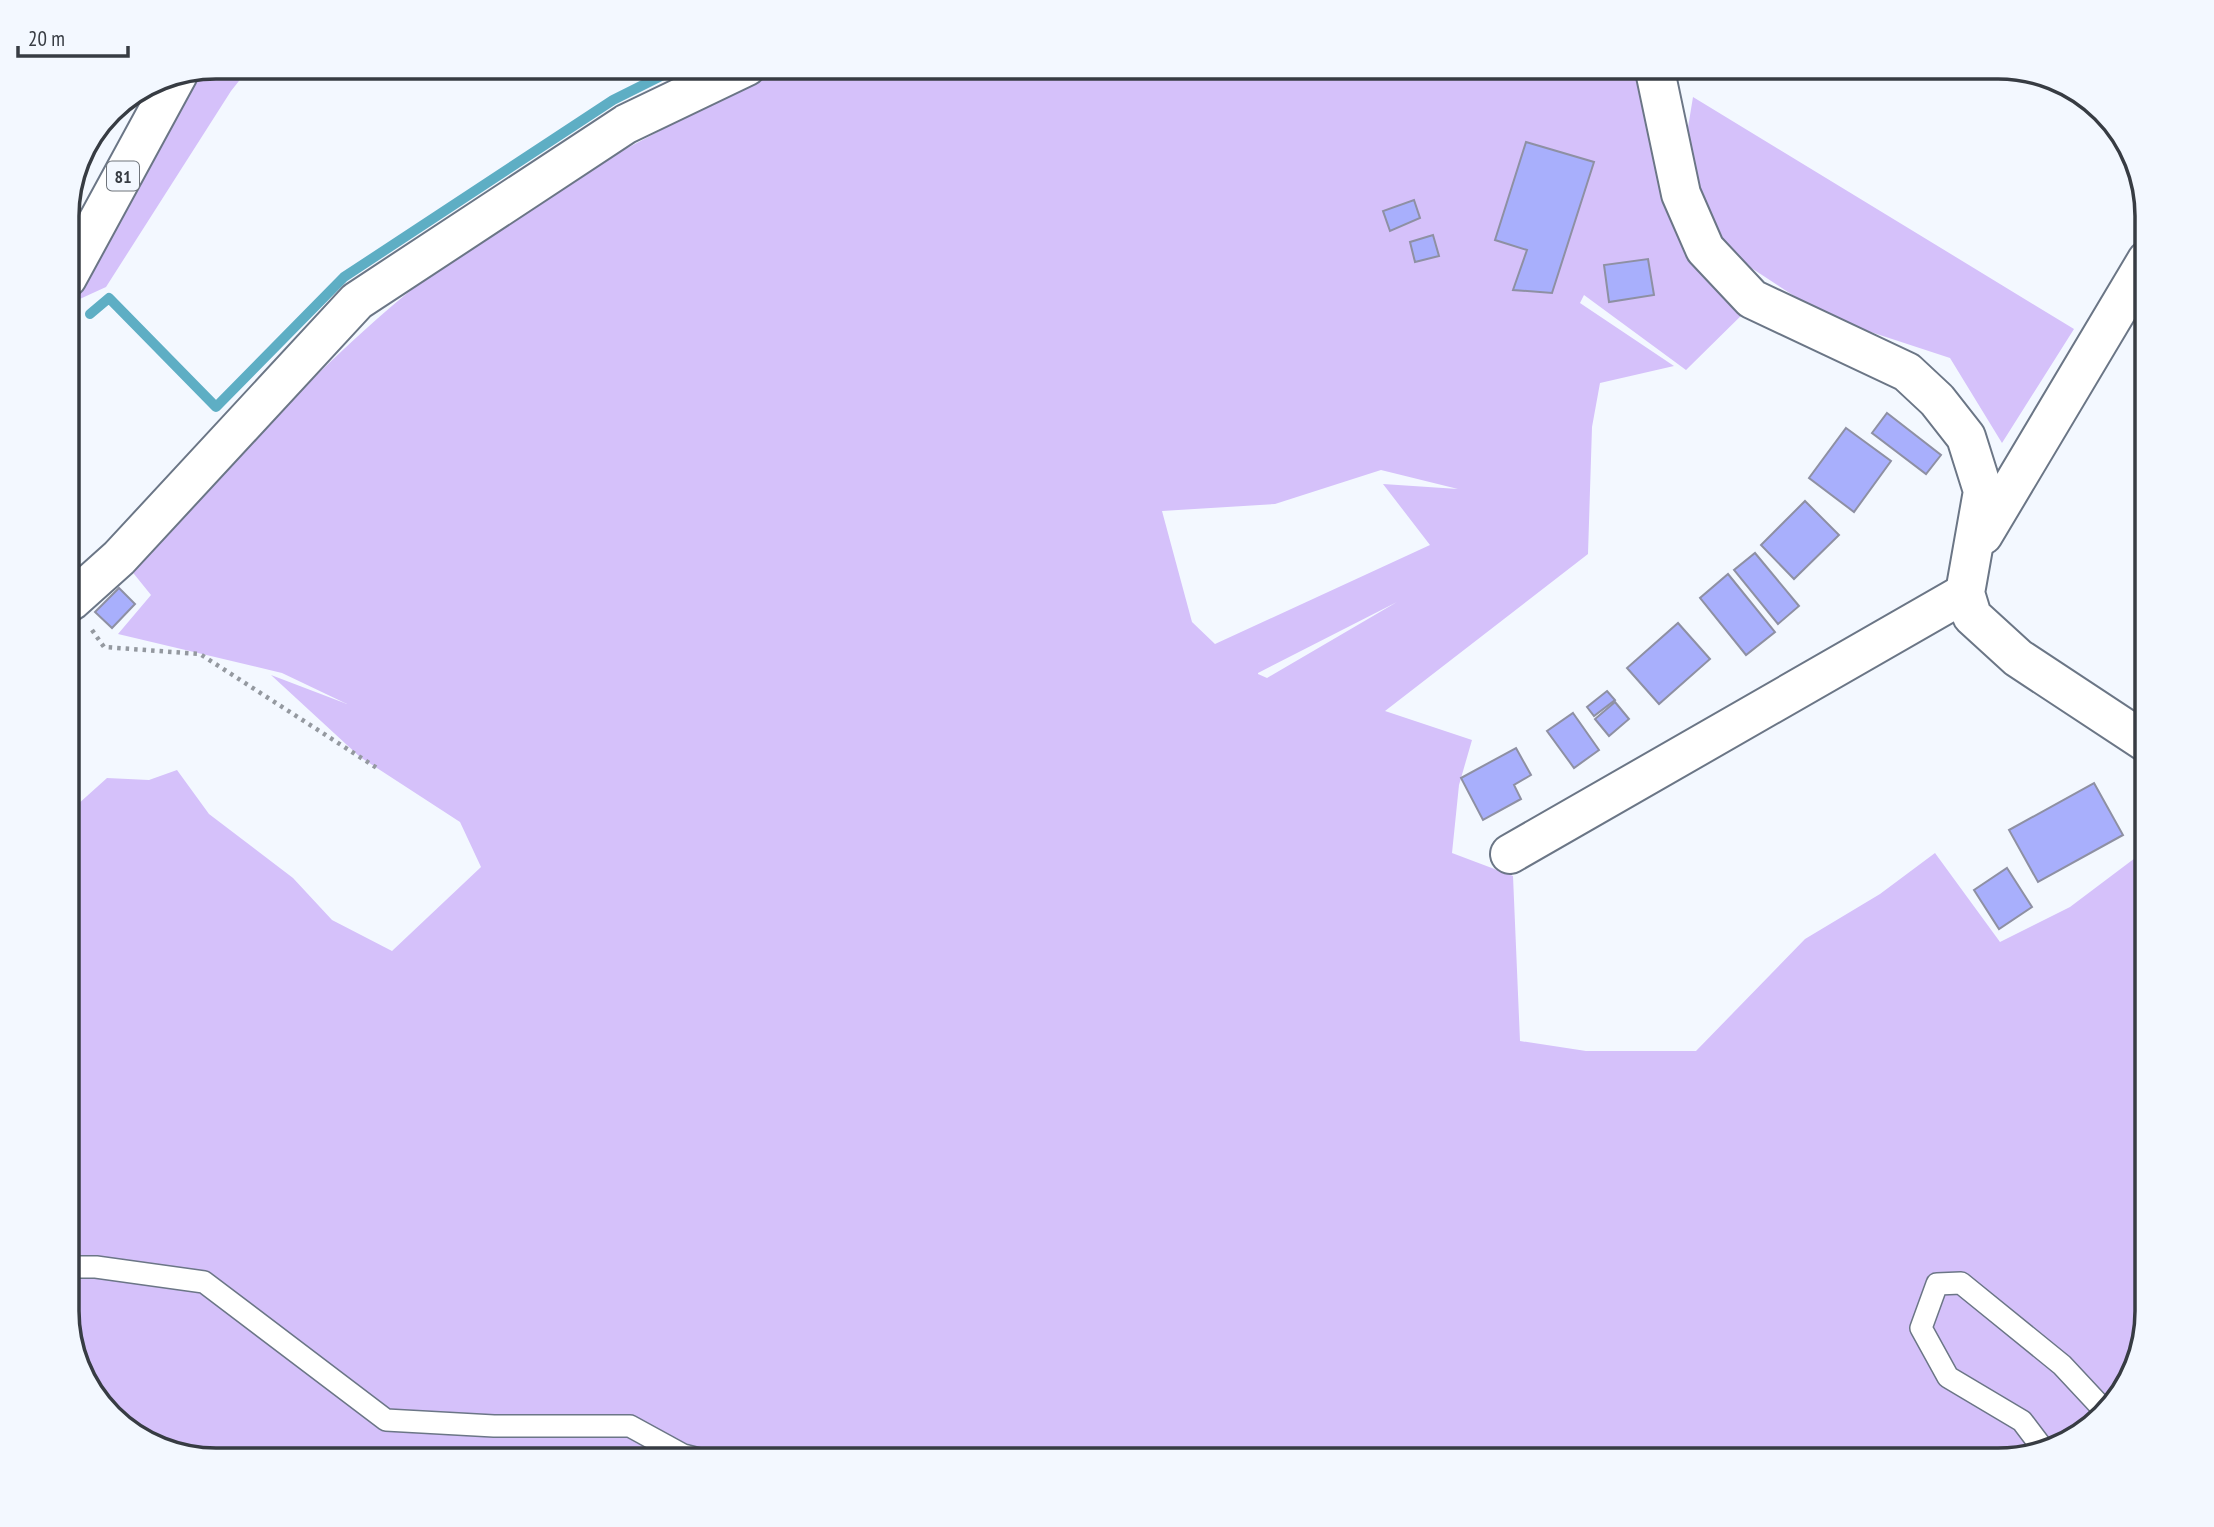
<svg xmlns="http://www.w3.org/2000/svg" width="2214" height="1527" viewBox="0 0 2214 1527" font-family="'PT Sans Narrow',sans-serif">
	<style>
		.green { fill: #d5c1fa; fill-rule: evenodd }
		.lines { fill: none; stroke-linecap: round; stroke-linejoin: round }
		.stream { stroke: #5eaec4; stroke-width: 10 }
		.building { fill: #a8affc; stroke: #8e90a3; stroke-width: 2 }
		.lane-casing { stroke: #6b7686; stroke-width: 24 }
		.street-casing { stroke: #6b7686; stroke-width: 42 }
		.primary-casing { stroke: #6b7686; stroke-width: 42 }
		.path { stroke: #9499a0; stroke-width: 4.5; stroke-dasharray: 3.5 5; stroke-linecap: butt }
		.lane { stroke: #fff; stroke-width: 21 }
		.street { stroke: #fff; stroke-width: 38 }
		.primary { stroke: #fff; stroke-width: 38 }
		.labels { text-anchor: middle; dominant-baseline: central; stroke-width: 6; stroke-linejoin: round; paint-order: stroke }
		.shield { fill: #f3f8ff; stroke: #6f747b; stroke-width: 2 }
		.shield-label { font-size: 18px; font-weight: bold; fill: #373c43 }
		.rim { fill: none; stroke: #373c43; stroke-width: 3.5 }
	</style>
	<rect width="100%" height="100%" fill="#f3f8ff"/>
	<g class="green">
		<path d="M 216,67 L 250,67 L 231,91 L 106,287 L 71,303 L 199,70 Z"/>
		<path d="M 779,67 L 1675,67 L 1674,216 L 1756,301 L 1686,370 L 1584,295 L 1580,303 L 1674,366 L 1600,383 L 1592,427 L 1588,554 L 1385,711 L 1472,740 L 1459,785 L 1452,853 L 1513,876 L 1520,1041 L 1586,1051 L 1696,1051 L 1805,939 L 1880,894 L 1935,853 L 2000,942 L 2070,907 L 2147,849 L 2147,1312 L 2122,1395 L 2065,1445 L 1999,1460 L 216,1460 L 132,1435 L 86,1386 L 67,1321 L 67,814 L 107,778 L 149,780 L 177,770 L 209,814 L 293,878 L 332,920 L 392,951 L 481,867 L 460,822 L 360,757 L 271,675 L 347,704 L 282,673 L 118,634 L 151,595 L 130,569 C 240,454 345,333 475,241 C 570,173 677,124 779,67 ZM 1381,470 L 1458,489 L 1383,484 L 1430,545 L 1215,644 L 1192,622 L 1162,511 L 1275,504 ZM 1397,602 L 1267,678 L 1258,674 L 1258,673 Z"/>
		<path d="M 1693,97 L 2074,329 L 2002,443 L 1950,358 L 1828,318 L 1713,243 L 1683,158 Z"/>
	</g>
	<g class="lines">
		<path class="stream" d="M 90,314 L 109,298 L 216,407 L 344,277 L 613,100 L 681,66"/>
	</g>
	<g class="building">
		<path d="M 1526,142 L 1594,162 L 1552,293 L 1513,290 L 1527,250 L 1495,240 Z"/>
		<path d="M 1414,200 L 1420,218 L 1390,231 L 1383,211 Z"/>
		<path d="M 1433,235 L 1439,256 L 1415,262 L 1410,242 Z"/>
		<path d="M 1648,259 L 1654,295 L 1609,302 L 1604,265 Z"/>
		<path d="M 1887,413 L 1941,455 L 1926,474 L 1872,433 Z"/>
		<path d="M 1846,428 L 1891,461 L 1854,512 L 1809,478 Z"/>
		<path d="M 1805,501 L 1839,535 L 1794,579 L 1761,545 Z"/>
		<path d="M 1755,553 L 1799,606 L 1778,624 L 1734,570 Z"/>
		<path d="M 1728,574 L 1775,632 L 1746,655 L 1700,598 Z"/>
		<path d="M 119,588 L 135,604 L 112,628 L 95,612 Z"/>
		<path d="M 1678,623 L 1710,659 L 1659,704 L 1627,668 Z"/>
		<path d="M 1607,691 L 1615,700 L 1594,716 L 1587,707 Z"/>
		<path d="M 1615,702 L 1629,719 L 1609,736 L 1595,719 Z"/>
		<path d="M 1573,713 L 1599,750 L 1574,768 L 1547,731 Z"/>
		<path d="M 1516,748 L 1531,775 L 1514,785 L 1521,799 L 1483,820 L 1461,778 Z"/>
		<path d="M 2094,783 L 2123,835 L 2038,882 L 2009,830 Z"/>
		<path d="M 2007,868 L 2032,907 L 1999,929 L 1974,890 Z"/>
	</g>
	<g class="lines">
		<defs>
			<g id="lane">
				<path d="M 67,1267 L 96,1267 L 204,1282 L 386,1420 L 494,1426 L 630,1426 L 683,1455 L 703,1460"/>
				<path d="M 2044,1450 L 2022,1421 L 1948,1377 L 1921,1328 L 1937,1284 L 1961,1283 L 2062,1365 L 2104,1410"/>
			</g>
			<g id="street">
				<path d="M 1654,66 L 1681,194 L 1705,249 L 1752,299 L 1907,372 L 1937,400 L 1966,437 L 1983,491 L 1965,593 L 1972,616 L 2018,658 L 2147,743"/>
				<path d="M 1983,535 L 2147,260"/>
				<path d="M 67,596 L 71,601 L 119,558 L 357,301 L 626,124 L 747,66"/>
				<path d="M 1510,854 L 1965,593"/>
			</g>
			<path id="primary" d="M 67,278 L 178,74"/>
		</defs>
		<use href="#lane" class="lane-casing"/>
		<use href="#street" class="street-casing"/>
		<use href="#primary" class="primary-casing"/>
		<path class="path" d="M 92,630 L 104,647 L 200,654 L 380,770"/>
		<use href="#lane" class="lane"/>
		<use href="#street" class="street"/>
		<use href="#primary" class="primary"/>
	</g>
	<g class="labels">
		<rect class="shield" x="107" y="161.5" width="32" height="29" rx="5"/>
		<g class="shield-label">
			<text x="123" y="176">81</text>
		</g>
	</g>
	<path d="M0 0H2214V1527H0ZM216 79H1998A137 137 0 0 1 2135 216V1311A137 137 0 0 1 1998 1448H216A137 137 0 0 1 79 1311V216A137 137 0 0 1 216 79Z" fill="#f3f8ff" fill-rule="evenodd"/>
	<path class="rim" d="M216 79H1998A137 137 0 0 1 2135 216V1311A137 137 0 0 1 1998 1448H216A137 137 0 0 1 79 1311V216A137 137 0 0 1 216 79Z"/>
	<path d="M18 46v10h110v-10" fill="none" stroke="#373c43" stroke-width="3.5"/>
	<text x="28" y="46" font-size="21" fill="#373c43" stroke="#f3f8ff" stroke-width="5" paint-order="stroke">20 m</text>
</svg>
